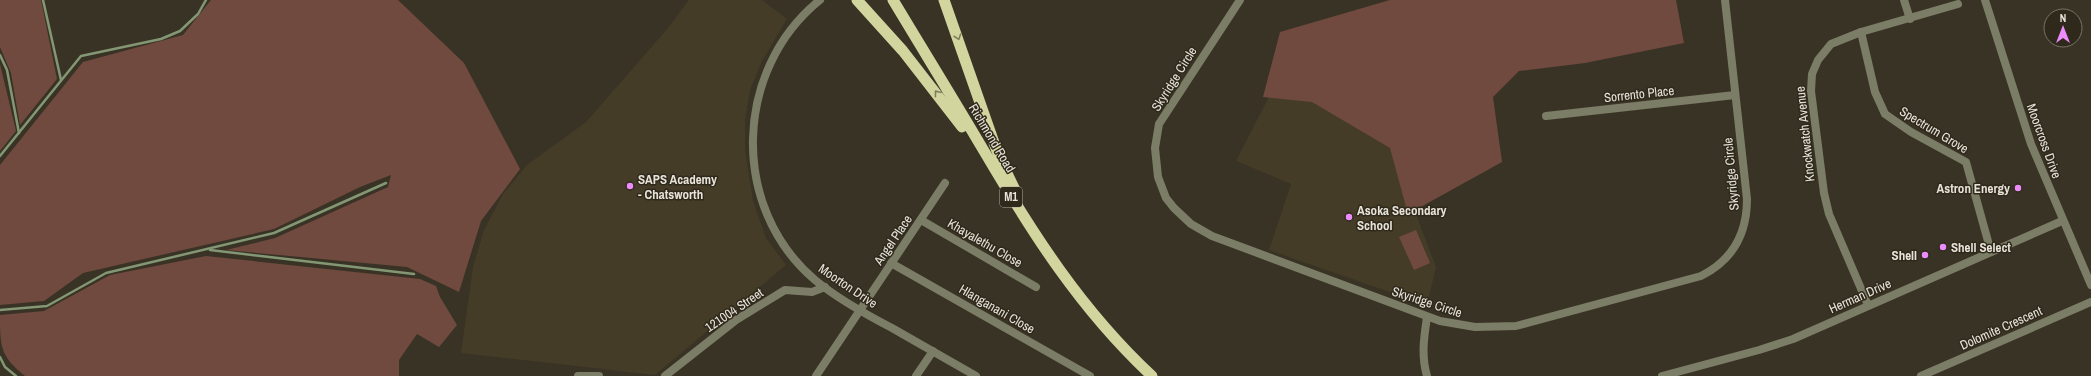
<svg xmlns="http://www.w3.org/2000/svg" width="2091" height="376" viewBox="0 0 2091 376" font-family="'Archivo Narrow',sans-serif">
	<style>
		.built { fill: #453c27 }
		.green { fill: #714a3f }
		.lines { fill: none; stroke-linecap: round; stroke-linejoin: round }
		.stream { stroke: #839774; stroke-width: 2.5 }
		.minor { stroke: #7c7d66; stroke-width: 8 }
		.tertiary { stroke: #7c7d66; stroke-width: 8 }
		.trunk { stroke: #d2d69e; stroke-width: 11 }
		.oneway { stroke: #80805c }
		.poi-dot { fill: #ec8cfa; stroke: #2f291b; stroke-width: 1.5 }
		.labels { text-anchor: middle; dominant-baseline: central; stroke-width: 3; stroke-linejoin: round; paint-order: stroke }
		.shield { fill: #2f291b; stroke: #b0aba1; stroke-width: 1 }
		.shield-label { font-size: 12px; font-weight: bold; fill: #e7e3da }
		.street-label { font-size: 13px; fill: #e7e3da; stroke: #2f291b }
		.poi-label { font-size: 13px; font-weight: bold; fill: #e7e3da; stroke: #2f291b; text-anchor: start }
	</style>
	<rect width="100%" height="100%" fill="#393325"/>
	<g class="built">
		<path d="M 689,0 L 762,0 L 787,19 L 762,61 L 750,90 L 745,120 L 745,150 L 753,201 L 766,238 L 786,265 L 655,375 L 461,353 L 473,267 L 484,230 L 503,194 L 527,165 L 586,122 L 668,28 Z"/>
		<path d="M 1273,89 L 1334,103 L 1387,138 L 1436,267 L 1427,305 L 1269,250 L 1291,184 L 1236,161 Z"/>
	</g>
	<g class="green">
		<path d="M 0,0 L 41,0 L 57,79 L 20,125 L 11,73 L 0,47 Z"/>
		<path d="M 211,0 L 398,0 L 464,63 L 520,169 L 481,221 L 459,292 L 407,267 L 226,250 L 275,238 L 388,187 L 391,175 L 360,187 L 274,229 L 83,273 L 44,301 L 0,305 L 0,165 L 83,62 L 183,35 Z"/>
		<path d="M 1390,0 L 1676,0 L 1684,43 L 1585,63 L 1519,71 L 1493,97 L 1502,162 L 1408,214 L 1390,148 L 1312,102 L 1263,97 L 1280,32 Z"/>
		<path d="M 0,64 L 16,131 L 0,151 Z"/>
		<path d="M 1416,230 L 1430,263 L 1414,270 L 1399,237 Z"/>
		<path d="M 206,256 L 420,279 L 436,286 L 440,297 L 457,325 L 439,347 L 417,334 L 399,360 L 399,376 L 25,376 C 0,356 0,346 0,315 L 44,311 L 110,275 Z"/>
	</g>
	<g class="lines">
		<g class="stream">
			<path d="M 43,0 L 61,80"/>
			<path d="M 0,55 L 7,70 L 19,133"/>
			<path d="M 0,156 L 81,56 L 161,39 L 180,31 L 198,14 L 206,0"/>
			<path d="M 210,250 L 414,274"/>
			<path d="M 0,310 L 47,306 L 106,273 L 274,233 L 386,183"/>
			<path d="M 0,357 L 5,367 L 16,376"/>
		</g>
		<g class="minor">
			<path d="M 1240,0 L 1159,124 L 1155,148 L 1158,177 L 1166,198 L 1174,208 L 1191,224 L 1212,236 L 1440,321 L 1475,327 L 1516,326 L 1701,276 C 1733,260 1747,234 1747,199 L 1725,0"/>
			<path d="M 1904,0 L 1910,19"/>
			<path d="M 1861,32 L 1875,92 L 1885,114 L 1911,132 L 1966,162 L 1991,252"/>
			<path d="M 1546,116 L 1735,95"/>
			<path d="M 921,220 L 1036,287"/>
			<path d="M 891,263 L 1090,376"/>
			<path d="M 1868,305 L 1829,214 L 1824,193 L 1811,91 L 1812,74 L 1818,60 L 1831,44 L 1861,32 L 1958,4"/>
			<path d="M 1427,317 C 1424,337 1421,356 1427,376"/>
			<path d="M 578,376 L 599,376"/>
			<path d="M 665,376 L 736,320 L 785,290 L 812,292 L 825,287"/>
			<path d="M 816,376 L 945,183"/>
			<path d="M 916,376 L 933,351"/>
			<path d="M 1921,376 L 2091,302"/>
		</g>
		<g class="tertiary">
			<path d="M 820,0 C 734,69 729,207 815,280 C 838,299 865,314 892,328 C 920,344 948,360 976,376"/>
			<path d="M 1985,0 L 2031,144 L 2091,285"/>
			<path d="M 1662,376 L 1759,350 L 1793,339 L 2062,221"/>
		</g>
		<g class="trunk">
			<path d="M 857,0 L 903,51 L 962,127"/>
			<path d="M 893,0 C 923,50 954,100 984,151 C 1033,234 1081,310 1152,376"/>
			<path d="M 944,0 L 999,157 L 1015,190"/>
		</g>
	</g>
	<defs><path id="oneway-chevron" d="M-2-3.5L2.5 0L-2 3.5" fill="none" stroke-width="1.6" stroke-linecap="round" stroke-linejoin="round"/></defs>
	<g class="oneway">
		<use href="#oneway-chevron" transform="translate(958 37) rotate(71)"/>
		<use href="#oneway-chevron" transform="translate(937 93) rotate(-128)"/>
	</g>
	<g class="poi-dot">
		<circle cx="630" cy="186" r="4"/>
		<circle cx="2018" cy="188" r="4"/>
		<circle cx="1349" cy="217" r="4"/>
		<circle cx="1943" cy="247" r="4"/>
		<circle cx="1925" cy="255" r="4"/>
	</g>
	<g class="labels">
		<rect class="shield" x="1000" y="187" width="22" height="20" rx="3"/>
		<g class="shield-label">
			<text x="1011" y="197">M1</text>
		</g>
		<g class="street-label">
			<text transform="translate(1174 79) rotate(-58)">Skyridge Circle</text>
			<text transform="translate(1639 94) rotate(-6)">Sorrento Place</text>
			<text transform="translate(1934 130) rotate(31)">Spectrum Grove</text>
			<text transform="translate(1805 134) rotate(-96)">Knockwatch Avenue</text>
			<text transform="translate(992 138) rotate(59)">Richmond Road</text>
			<text transform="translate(2044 141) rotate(70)">Moorcross Drive</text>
			<text transform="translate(1731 174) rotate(-95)">Skyridge Circle</text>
			<text transform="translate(893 240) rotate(-56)">Angel Place</text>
			<text transform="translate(985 243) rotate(30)">Khayalethu Close</text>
			<text transform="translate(848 286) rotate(34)">Moorton Drive</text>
			<text transform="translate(1860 296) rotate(-24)">Herman Drive</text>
			<text transform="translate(1427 302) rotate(18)">Skyridge Circle</text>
			<text transform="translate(997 309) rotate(30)">Hlanganani Close</text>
			<text transform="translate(734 310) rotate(-34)">121004 Street</text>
			<text transform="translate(2001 328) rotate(-24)">Dolomite Crescent</text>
		</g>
		<g class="poi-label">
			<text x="638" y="179">SAPS Academy<tspan x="638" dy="15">- Chatsworth</tspan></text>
			<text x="2010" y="188" text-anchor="end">Astron Energy</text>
			<text x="1357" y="210">Asoka Secondary<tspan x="1357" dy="15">School</tspan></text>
			<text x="1951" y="247">Shell Select</text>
			<text x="1917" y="255" text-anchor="end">Shell</text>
		</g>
	</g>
	<g transform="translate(2063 28)"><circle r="19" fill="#2f291b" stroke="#797367"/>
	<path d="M0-3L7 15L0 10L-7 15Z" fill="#ec8cfa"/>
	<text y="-6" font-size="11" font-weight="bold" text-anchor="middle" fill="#e7e3da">N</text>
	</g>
</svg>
